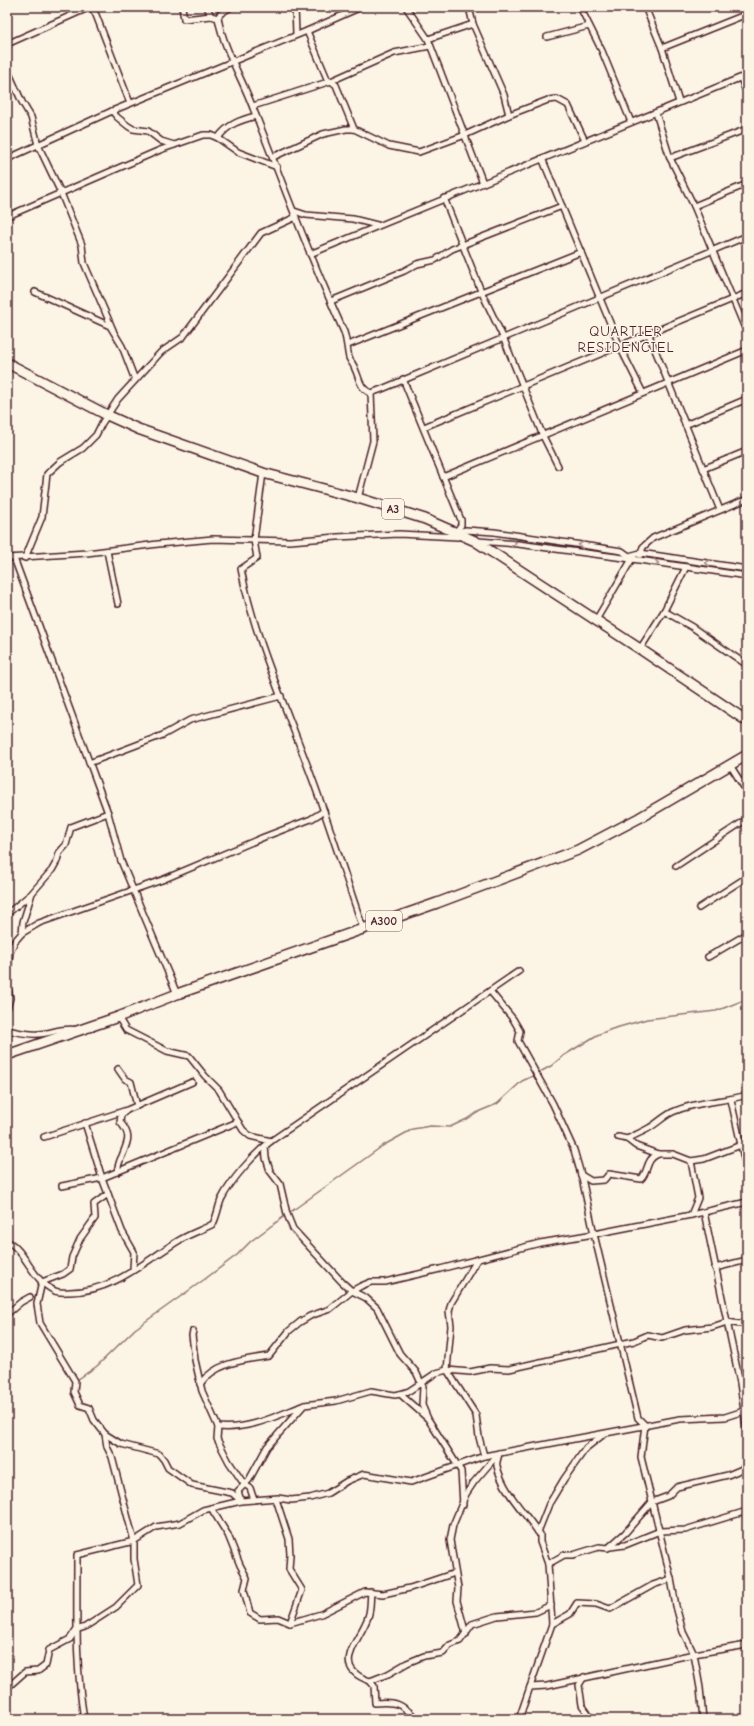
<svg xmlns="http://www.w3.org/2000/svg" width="754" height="1726" viewBox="0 0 754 1726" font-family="'Comic Neue',sans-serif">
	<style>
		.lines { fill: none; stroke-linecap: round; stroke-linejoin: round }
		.stream { stroke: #917474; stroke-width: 1.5 }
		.street-casing { stroke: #4a1f2b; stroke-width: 8 }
		.highway-casing { stroke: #4a1f2b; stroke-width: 12 }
		.street { stroke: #fcf5e5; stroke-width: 5 }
		.highway { stroke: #fcf5e5; stroke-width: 9 }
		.oneway { stroke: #a38a88 }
		.labels { text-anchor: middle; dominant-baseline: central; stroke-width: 3; stroke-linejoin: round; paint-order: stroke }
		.shield { fill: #fcf5e5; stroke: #7f5f63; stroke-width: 1 }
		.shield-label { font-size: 12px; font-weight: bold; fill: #4a1f2b }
		.neighbourhood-label { font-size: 14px; letter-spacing: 1px; fill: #4a1f2b; stroke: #fcf5e5 }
	</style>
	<rect width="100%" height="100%" fill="#fcf5e5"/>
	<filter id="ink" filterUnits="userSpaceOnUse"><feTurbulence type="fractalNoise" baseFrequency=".025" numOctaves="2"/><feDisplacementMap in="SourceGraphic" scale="8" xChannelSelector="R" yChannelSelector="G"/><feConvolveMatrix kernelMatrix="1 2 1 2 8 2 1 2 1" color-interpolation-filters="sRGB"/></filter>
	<g filter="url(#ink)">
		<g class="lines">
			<g class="stream">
				<path d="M 538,1073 L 551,1066 L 563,1056 L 597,1035 L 612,1029 L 647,1019 L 716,1011 L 747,999"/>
				<path d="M 289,1213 L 384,1145 L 413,1129 L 430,1126 L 450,1127 L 467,1119 L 480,1111 L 497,1104 L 522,1081 L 535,1075"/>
				<path d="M 77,1380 L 97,1366 L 135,1329 L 205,1279 L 237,1255 L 251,1241 L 286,1215"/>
			</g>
			<defs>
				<g id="street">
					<path d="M 182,7 L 184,19 L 211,16"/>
					<path d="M 207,7 L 211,16 L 218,18 C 224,50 242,78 253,108 C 271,153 288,199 306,243 C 318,273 331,303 344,332 C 347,341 347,349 349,358 C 351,362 354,365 355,369 C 360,379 359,388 371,393 L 382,389 L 747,236"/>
					<path d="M 295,7 L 296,34"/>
					<path d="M 406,7 L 428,39 L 483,183"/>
					<path d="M 469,7 L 473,24 L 504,95 L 509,115 L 548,100 L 557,99 L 568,105 L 585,141"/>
					<path d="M 580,7 L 602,51 L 631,122"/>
					<path d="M 645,7 L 662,48 L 679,102"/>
					<path d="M 218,18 L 220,14 L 231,7"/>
					<path d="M 307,31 L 328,81"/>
					<path d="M 547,37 L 589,26"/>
					<path d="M 428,39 L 473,24"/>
					<path d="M 7,44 L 88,8 L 92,8 L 96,15 L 130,103"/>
					<path d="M 662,48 L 747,14"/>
					<path d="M 7,69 L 22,102 L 31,117 L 38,145 L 61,193 L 82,245 L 84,263 L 113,330"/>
					<path d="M 741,78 L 747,94"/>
					<path d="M 331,81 L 394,53 L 430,46"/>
					<path d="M 253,106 L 331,81 L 336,85 L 354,129"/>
					<path d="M 112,111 L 117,117 L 128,126 L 133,129 L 148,131 L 161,141 L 174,145"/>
					<path d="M 656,113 L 670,158 L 694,206 L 747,333"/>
					<path d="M 218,138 C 228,124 240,120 256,116"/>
					<path d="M 273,157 L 323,134 L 346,129 L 354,129 L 389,146 L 419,152 L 465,135 L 509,115"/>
					<path d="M 542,158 L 620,347 L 643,393"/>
					<path d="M 670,158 L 747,129"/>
					<path d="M 7,159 L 112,111 L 307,31 L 361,7"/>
					<path d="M 444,198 L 481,291 L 503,337 L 543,436 L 558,466"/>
					<path d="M 694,206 L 747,184"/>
					<path d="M 294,211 L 306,215 L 353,219 L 377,225"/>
					<path d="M 7,214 L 8,216 L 160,150 L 203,135 L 211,135 L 218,138 L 238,152 L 277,167"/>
					<path d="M 310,254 L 747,75"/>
					<path d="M 35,292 L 110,326 L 122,346 L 135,380"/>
					<path d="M 331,301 L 404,271 L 417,264 L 435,260 L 452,249 L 562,206"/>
					<path d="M 649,335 L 720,510"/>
					<path d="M 348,345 L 581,252"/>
					<path d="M 403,379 L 461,520 L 461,525 L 456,532"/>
					<path d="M 685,425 L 747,399"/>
					<path d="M 424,427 L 747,293"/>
					<path d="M 703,469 L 747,451"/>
					<path d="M 263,473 L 254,540 L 257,558 L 241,569 C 254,636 282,698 306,762 C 327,816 344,873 363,928"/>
					<path d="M 443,477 L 747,350"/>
					<path d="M 358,498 L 373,441 L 371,393"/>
					<path d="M 457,532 L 466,530 L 494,532 L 622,551 L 629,556 L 640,553 L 747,569"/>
					<path d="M 478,541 L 518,544 L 639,560 L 747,576"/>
					<path d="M 107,551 L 118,604"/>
					<path d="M 640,555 L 643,547 L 653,538 L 747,499"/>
					<path d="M 7,558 L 87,553 L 158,544 L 213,539 L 290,541 L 337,537 L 399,534 L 458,537"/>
					<path d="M 14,558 L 108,813 L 121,861 L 177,994"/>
					<path d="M 25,558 L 42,517 L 47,474 L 60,462 L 83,448 L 96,435 L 102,423 L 118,399 L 161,352 L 183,337 L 261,233 L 296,217"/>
					<path d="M 664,611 L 692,627 L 747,665"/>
					<path d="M 596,620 L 632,559"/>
					<path d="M 640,649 L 664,611 L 686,567"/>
					<path d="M 89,763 L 163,735 L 190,720 L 281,696"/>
					<path d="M 730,765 L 747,792"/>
					<path d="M 676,866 L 747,819"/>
					<path d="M 699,908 L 747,877"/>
					<path d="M 7,914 L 31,894"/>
					<path d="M 22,933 L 39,923 L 162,880 L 264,837 L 311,819 L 324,811"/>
					<path d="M 708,957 L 747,934"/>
					<path d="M 7,1009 L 10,998 L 8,987 L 9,961 L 10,952 L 15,941 L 22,933 L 23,922 L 32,893 L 52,870 L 57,861 L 59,853 L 66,845 L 71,827 L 108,813"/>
					<path d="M 118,1017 L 126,1030 L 167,1051 L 189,1056 L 205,1076 L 219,1090 L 243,1130 L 250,1136 L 271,1141"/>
					<path d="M 7,1030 C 18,1032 28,1035 39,1034 C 52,1033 64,1027 77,1030"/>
					<path d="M 118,1069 L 125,1079 L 131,1082 L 137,1106"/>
					<path d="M 731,1100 L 747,1172"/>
					<path d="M 85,1123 L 102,1178 L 122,1231 L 134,1252 L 133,1269"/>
					<path d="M 44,1137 L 127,1110 L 192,1082"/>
					<path d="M 618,1137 L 627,1139 C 635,1135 642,1132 649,1128 C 658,1123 666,1114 675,1111 C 698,1101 723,1102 747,1095"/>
					<path d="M 627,1139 L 636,1146 L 658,1154 L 673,1154 L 691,1161 L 704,1159 L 741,1145"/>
					<path d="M 265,1146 L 266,1158 L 270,1171 L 280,1184 L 287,1214 L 293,1229 L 342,1282 L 352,1291 L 366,1298 L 377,1308 L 400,1354 L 416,1372 L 423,1387 L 422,1405 L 428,1419 L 461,1471 L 463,1505"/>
					<path d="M 117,1172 C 118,1167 119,1161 122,1156 C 128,1141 132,1136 120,1122 L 121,1115 L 126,1111"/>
					<path d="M 581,1175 L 591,1181 L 604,1180 L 609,1174 L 641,1179 C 649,1171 645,1160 658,1154"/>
					<path d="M 62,1186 L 102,1178 L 235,1123 L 239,1123"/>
					<path d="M 704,1212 L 740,1383 L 747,1433"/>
					<path d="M 691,1215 L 698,1198 L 691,1161"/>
					<path d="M 7,1241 C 26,1251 32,1281 55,1291 C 59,1293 65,1292 70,1292 C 112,1292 144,1262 178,1241 C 189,1234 202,1230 213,1224 C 217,1216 218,1208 221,1200 C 231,1180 253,1155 271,1141 L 519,971"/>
					<path d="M 477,1260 L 451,1303 L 449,1311 L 451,1326 L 447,1370 L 476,1415 L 479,1437 L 484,1456"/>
					<path d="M 715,1268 L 747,1260"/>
					<path d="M 42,1282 L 37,1304 L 40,1323 L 75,1381 L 74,1392 L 80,1405 L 89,1408 L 94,1420 L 105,1434 L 121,1444 L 159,1454 L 164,1460 L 168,1468 L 192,1485 L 232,1493 L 241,1501 L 278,1498 L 291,1500 L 310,1498 L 328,1493 L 347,1481 L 364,1474 L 411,1482 L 484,1456 L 680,1419 L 725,1417 L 747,1410"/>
					<path d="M 42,1282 L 63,1274 L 70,1269 L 72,1257 L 80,1239 L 95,1218 L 94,1204 L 108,1194"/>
					<path d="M 7,1314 L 21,1302 L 30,1297"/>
					<path d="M 193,1331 L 192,1335 L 195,1360 L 202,1391 L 218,1427 C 248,1430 274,1417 302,1406"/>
					<path d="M 200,1384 C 216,1362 244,1360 269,1356 L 289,1331 L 300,1322 L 310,1316 L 330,1309 L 352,1291 L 361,1286 L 371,1282 L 385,1282 L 440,1269 L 540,1243 L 594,1234 L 582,1178 L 574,1150 L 553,1104 L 518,1041 L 520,1031 L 513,1019 L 490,991"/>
					<path d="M 400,1394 L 426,1417"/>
					<path d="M 218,1427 L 217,1439 L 229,1462 L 244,1484 L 250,1488 L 254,1500"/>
					<path d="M 499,1454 C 498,1458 496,1463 497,1466 C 503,1492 524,1511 538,1532"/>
					<path d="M 276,1499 L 289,1539 L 290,1555 L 289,1569 L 302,1590 L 290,1623"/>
					<path d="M 211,1508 L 228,1535 L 240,1565 L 247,1578 L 244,1590 L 250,1613 L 260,1619 L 278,1618 L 290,1623 L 321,1614 L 365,1592 L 383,1594 L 410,1588 L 455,1573"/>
					<path d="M 610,1547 L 625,1545 L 660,1531 L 685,1530 L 747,1511"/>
					<path d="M 548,1564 L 564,1555 L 573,1555 L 599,1547 L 608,1548 L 625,1533 L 652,1502 L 668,1496 L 677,1487 L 728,1475 L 747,1467"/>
					<path d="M 371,1592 C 370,1600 371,1609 368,1617 C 360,1641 329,1667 370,1681 L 388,1674 L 407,1663 L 424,1656 L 443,1653 L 450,1645 L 460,1641 L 472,1624 L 497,1616 L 536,1612 L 551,1605"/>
					<path d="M 552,1624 L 570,1614 L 577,1603 L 596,1604 L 610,1609 L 653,1585 L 671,1579"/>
					<path d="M 466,1634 L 457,1601 L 458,1588 L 450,1540 L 453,1525 L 466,1494 L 474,1482 L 499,1453"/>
					<path d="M 584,1677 L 579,1685 L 582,1705 L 592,1719"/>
					<path d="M 370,1681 L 374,1686 L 375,1703 C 396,1701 402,1704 417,1719"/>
					<path d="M 530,1687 L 552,1624 L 548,1564 L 540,1542 L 540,1534 L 538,1532 L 549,1504 L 564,1479 L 586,1448 L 604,1434"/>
					<path d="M 7,1688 L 25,1672 L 38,1671 L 46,1665 L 49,1650 L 70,1639 L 76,1630 L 85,1627 L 116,1607 L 138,1585 L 134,1559 L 134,1541 L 112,1457 L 107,1447 L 105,1434"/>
					<path d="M 84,1719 C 75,1664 77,1610 77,1555 L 134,1541 L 156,1527 L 180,1523 L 203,1510 L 241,1501 L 238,1491 L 249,1480 L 267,1447 L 304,1405 L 336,1401 L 371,1391 L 395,1395 L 400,1394 L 409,1391 L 436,1373 L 447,1370 L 470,1372 L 490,1368 L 509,1369 L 634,1341 L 648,1335 L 662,1338 L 685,1330 L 712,1327 L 727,1322 L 740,1324 L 747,1320"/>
					<path d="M 519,1719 L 530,1687 L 547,1686 L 694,1654 L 683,1632 L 676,1606 L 671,1579 L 641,1457 L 645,1425 L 638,1418 L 594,1234 L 691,1215 L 747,1202"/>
					<path d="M 703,1719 L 700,1688 L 694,1654 L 747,1645"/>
				</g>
				<g id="highway">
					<path d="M 7,363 L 107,415 L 138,429 L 263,473 L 358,498 L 425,519 L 475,541 L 640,649 L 747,721"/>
					<path d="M 7,1055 L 118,1017 L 177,994 L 437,903 L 578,850 L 639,818 L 747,755"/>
				</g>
			</defs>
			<use href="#street" class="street-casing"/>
			<use href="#highway" class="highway-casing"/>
			<use href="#street" class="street"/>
			<use href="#highway" class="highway"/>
		</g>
		<defs><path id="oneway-chevron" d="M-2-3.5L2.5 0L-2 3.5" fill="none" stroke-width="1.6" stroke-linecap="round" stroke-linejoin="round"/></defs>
		<g class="oneway">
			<use href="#oneway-chevron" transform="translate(514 543) rotate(7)"/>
			<use href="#oneway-chevron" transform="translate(581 545) rotate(-172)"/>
			<use href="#oneway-chevron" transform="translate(656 563) rotate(9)"/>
			<use href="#oneway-chevron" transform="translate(708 563) rotate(-172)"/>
		</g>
	</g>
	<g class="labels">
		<g class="shield">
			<rect x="382" y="499" width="22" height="20" rx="3"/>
			<rect x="366" y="911" width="36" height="20" rx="3"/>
		</g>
		<g class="shield-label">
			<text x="393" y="509">A3</text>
			<text x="384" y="921">A300</text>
		</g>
		<g class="neighbourhood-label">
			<text x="626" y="331">QUARTIER<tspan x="626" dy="16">RESIDENCIEL</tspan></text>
		</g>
	</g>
	<rect width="754" height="1726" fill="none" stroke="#fcf5e5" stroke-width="24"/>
	<rect x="12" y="12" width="730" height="1702" fill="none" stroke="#4a1f2b" stroke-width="1.5" filter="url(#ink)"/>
</svg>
